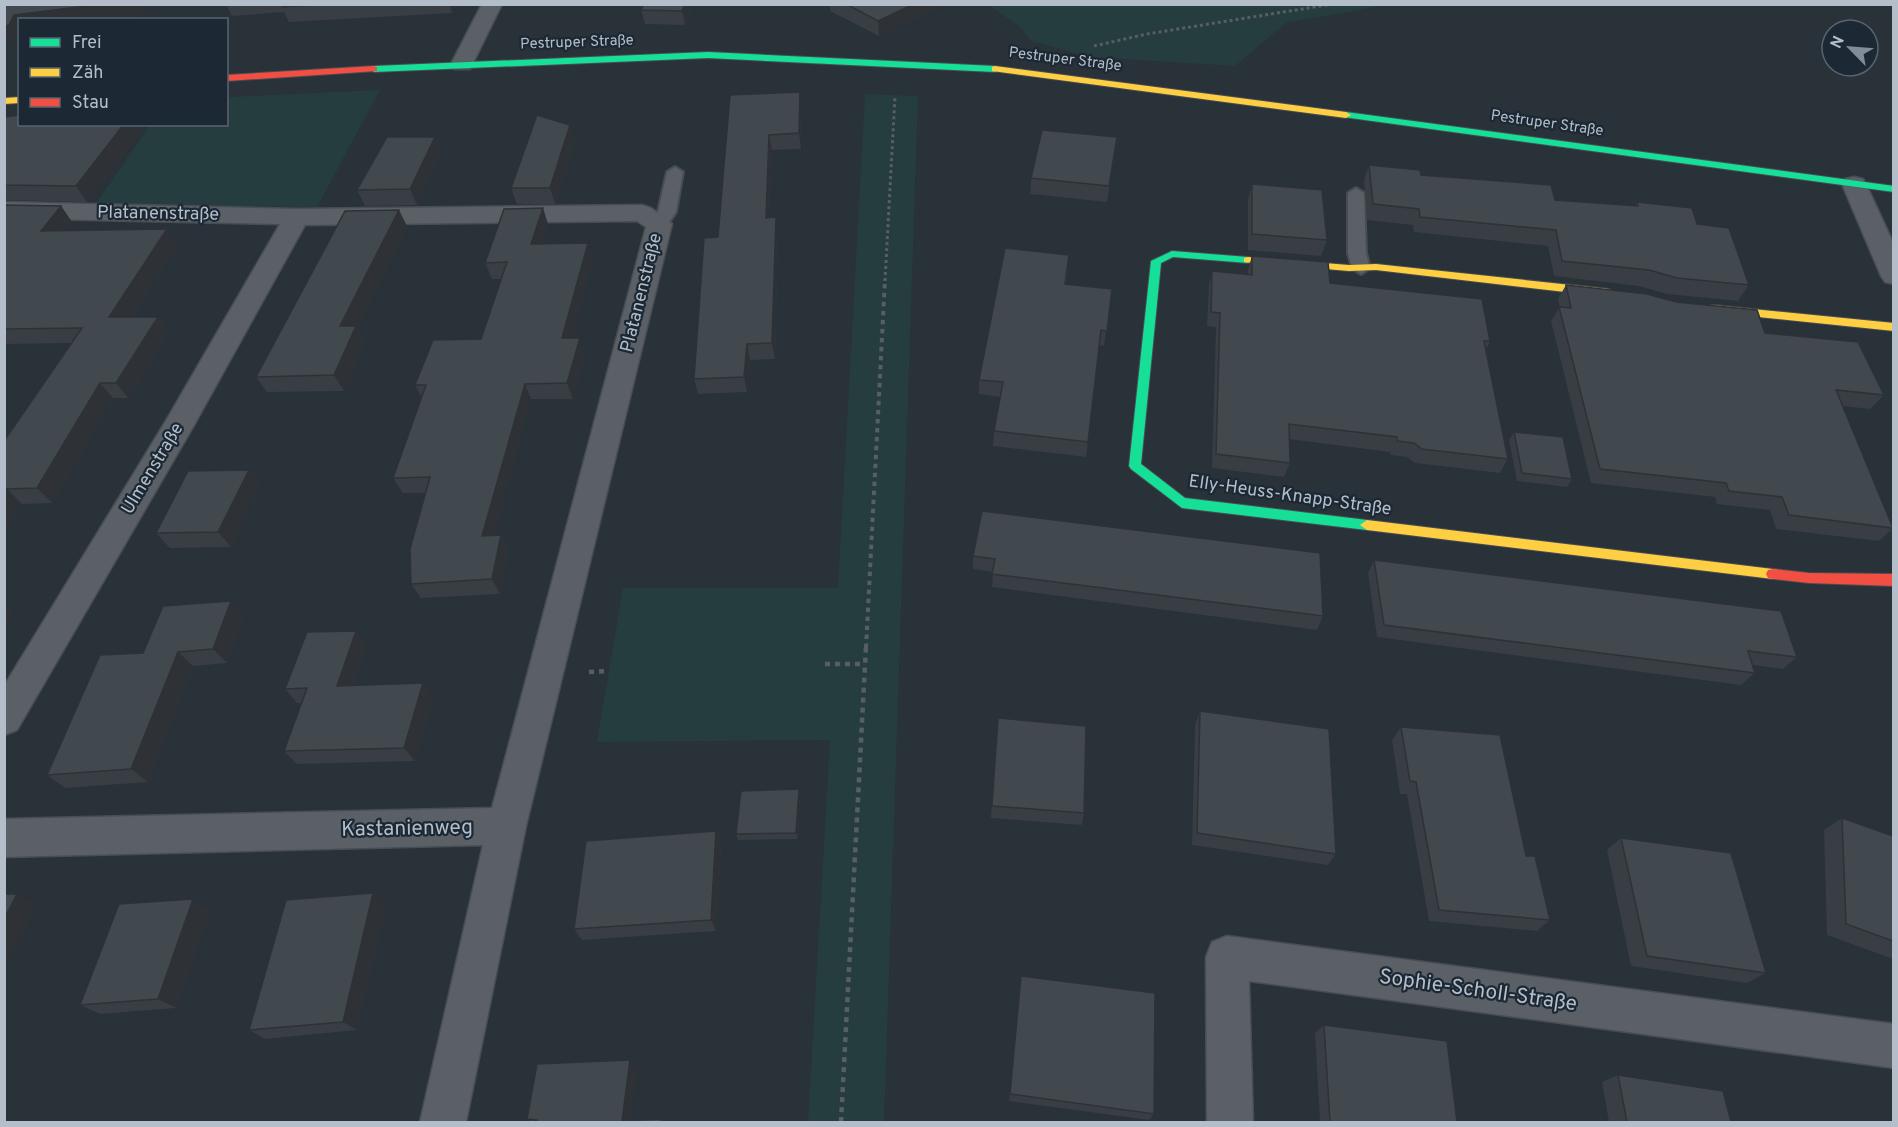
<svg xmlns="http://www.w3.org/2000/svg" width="1898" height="1127" viewBox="0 0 1898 1127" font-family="Overpass,sans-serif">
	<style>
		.green { fill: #263d3f }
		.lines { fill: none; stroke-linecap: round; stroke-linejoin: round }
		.lane-casing { stroke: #484d53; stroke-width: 4 }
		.street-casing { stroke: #484d53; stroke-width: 3 }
		.fast-casing { stroke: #484d53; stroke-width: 2 }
		.slow-casing { stroke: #484d53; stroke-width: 2 }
		.jam-casing { stroke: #484d53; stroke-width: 2 }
		.path-far2 { stroke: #575e64; stroke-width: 3; stroke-dasharray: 3 3; stroke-linecap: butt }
		.path-far1 { stroke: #575e64; stroke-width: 4; stroke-dasharray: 4.5 4.5; stroke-linecap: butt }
		.path { stroke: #575e64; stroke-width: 4.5; stroke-dasharray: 5 5; stroke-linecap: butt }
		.lane { fill: #5a6066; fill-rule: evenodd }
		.street { fill: #5a6066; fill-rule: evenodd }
		.fast { fill: #16e098; fill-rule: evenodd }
		.slow { fill: #ffcf43; fill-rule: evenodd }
		.jam { fill: #f24e42; fill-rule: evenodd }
		.wall { fill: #383e43 }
		.shaded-wall { fill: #2e3237 }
		.building { fill: #41484e; stroke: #2e3237; stroke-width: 1.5 }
		.labels { text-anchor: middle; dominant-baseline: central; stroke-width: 4.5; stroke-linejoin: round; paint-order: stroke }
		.far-street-label { font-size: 15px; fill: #b3beca; stroke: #1c2834 }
		.street-label { font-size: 18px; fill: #b3beca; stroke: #1c2834 }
		.near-street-label { font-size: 21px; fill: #b3beca; stroke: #1c2834 }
	</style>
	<rect width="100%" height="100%" fill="#293139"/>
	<g class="green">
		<path d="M 988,5 L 1386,5 L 1286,23 L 1235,66 L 1090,57 L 1031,41 L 1019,26 Z"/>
		<path d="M 380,90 L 317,207 L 95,205 L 150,125 L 226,124 L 227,97 Z"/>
		<path d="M 865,94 L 918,96 L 884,1122 L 808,1122 L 830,740 L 597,742 L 623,588 L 838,588 Z"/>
	</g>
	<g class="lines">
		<defs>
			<g id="lane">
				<path d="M 675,167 L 683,172 L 676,212 L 665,228 L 653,228 L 650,224 L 658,212 L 667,172 Z"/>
				<path d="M 1356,188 L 1364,193 L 1366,253 L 1370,268 L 1361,274 L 1352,268 L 1348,253 L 1348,193 Z"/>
			</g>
			<g id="street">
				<path d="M 482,4 L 502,4 L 470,69 L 454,69 L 451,64 Z"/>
				<path d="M 1854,177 L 1863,179 L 1866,184 L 1894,245 L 1894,284 L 1885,282 L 1881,276 L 1842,184 L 1845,179 Z"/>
				<path d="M 4,202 L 297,209 L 642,205 L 651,208 L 672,224 L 526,826 L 466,1122 L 420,1122 L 483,845 L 4,857 L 4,819 L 492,808 L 646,227 L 637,221 L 305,225 L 193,427 L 17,730 L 4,735 L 4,686 L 167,419 L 280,224 L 4,218 Z"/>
				<path d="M 1227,936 L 1894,1024 L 1894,1068 L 1249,981 L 1253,1122 L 1207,1122 L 1206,957 L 1212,942 Z"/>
			</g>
			<g id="fast">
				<path d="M 708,52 L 995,66 L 999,69 L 995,72 L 708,58 L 374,72 L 370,69 L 374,66 Z"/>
				<path d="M 1346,112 L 1894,186 L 1894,192 L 1343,117 L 1341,115 Z"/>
				<path d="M 1172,251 L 1248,257 L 1253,260 L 1248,263 L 1173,257 L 1161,263 L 1141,464 L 1185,498 L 1367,520 L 1374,525 L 1372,529 L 1367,530 L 1182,508 L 1131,469 L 1129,466 L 1151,261 Z"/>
			</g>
			<g id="slow">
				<path d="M 995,66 L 1346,112 L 1351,115 L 1346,118 L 992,71 L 992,67 Z"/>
				<path d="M 20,97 L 20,103 L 4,104 L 4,98 Z"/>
				<path d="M 1248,257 L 1349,265 L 1376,264 L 1609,289 L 1615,293 L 1609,297 L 1376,270 L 1349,271 L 1244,262 L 1244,258 Z"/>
				<path d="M 1713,305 L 1894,323 L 1894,331 L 1709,312 L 1709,306 Z"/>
				<path d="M 1367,520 L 1773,569 L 1778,570 L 1780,574 L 1778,578 L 1773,579 L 1367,530 L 1360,525 Z"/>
			</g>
			<g id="jam">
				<path d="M 374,66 L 377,67 L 377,71 L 226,81 L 226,75 Z"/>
				<path d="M 1773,569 L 1809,573 L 1894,574 L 1894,586 L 1809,583 L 1773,579 L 1768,578 L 1766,574 L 1768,570 Z"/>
			</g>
		</defs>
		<use href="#lane" class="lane-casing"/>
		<use href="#street" class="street-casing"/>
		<use href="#fast" class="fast-casing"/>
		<use href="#slow" class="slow-casing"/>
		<use href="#jam" class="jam-casing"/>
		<g class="path-far2">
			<path d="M 1094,46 L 1147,34 L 1333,4"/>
			<path d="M 885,281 L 895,96"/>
		</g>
		<path class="path-far1" d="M 866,648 L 885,279"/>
		<g class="path">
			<path d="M 825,664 L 863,664"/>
			<path d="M 589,672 L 609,671"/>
			<path d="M 841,1122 L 866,646"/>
		</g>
		<use href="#lane" class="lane"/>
		<use href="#street" class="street"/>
		<use href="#fast" class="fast"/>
		<use href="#slow" class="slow"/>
		<use href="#jam" class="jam"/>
	</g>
	<g class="wall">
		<path d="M 226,4 L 455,4 L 452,13 L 289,22 L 284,12 L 232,16 Z"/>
		<path d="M 644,4 L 693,4 L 685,25 L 645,24 L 641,10 Z"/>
		<path d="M 830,4 L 937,4 L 937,9 L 879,36 L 830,11 Z"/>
		<path d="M 800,92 L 802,107 L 801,149 L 772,150 L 769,217 L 778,232 L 775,359 L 750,360 L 747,392 L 698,394 L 694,379 L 718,237 L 730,95 Z"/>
		<path d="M 4,117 L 20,124 L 142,124 L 144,128 L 87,202 L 4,200 Z"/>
		<path d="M 435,137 L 441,153 L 417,205 L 365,206 L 357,190 Z"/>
		<path d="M 575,141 L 555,204 L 517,204 L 511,188 Z"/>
		<path d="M 1115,153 L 1107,202 L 1030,194 L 1031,178 Z"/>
		<path d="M 1369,165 L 1555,200 L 1635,206 L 1637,202 L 1697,224 L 1749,285 L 1738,301 L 1667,294 L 1639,286 L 1554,276 L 1548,246 L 1414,232 L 1413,225 L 1367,220 L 1364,180 Z"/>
		<path d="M 1252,184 L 1327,240 L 1321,256 L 1248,250 L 1248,200 Z"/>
		<path d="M 4,205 L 61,206 L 72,222 L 65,231 L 177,245 L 131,317 L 158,317 L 169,332 L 128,398 L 113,398 L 52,503 L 22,504 L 4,532 L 4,441 L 71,343 L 4,344 Z"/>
		<path d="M 548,224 L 542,244 L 593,259 L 572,338 L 585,354 L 573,399 L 531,399 L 494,536 L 501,535 L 509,550 L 500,594 L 421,598 L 411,584 L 426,493 L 403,493 L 393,478 L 422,398 L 415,385 L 481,339 L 502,279 L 492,279 L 485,263 Z"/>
		<path d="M 407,226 L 357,327 L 365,342 L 344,391 L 267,392 L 256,377 Z"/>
		<path d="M 1252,256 L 1490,341 L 1486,349 L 1508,459 L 1500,473 L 1415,463 L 1407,457 L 1391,455 L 1390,452 L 1289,439 L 1290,463 L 1284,477 L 1212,468 L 1216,327 L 1207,326 L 1209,285 L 1212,271 L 1248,275 L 1248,270 Z"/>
		<path d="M 1068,270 L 1066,284 L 1112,289 L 1104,346 L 1099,345 L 1086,457 L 993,446 L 994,431 L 1000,397 L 979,394 L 979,380 Z"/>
		<path d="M 1566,285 L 1765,333 L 1884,395 L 1870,409 L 1843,406 L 1893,528 L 1879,541 L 1776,529 L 1770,510 L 1717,504 L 1715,497 L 1591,483 L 1551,321 L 1560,307 L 1558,299 Z"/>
		<path d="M 1514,432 L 1572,479 L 1567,487 L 1517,481 L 1509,440 Z"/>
		<path d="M 249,470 L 260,485 L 231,547 L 170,548 L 156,533 Z"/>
		<path d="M 982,511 L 1323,616 L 1317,630 L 992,587 L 993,572 L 973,569 L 973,556 Z"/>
		<path d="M 1374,560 L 1797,657 L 1783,669 L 1752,665 L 1755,673 L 1741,685 L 1377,637 L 1368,573 Z"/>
		<path d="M 244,615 L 227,663 L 193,666 L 148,782 L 65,788 L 47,775 L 143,653 Z"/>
		<path d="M 367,645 L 353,685 L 433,697 L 415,761 L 297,764 L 284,751 L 301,703 L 297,703 L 285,689 Z"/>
		<path d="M 1200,711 L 1336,854 L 1328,865 L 1192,845 L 1195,725 Z"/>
		<path d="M 998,718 L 1084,813 L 1082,825 L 991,818 Z"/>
		<path d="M 1401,727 L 1526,856 L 1550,920 L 1537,931 L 1429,921 L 1407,794 L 1400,794 L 1392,740 Z"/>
		<path d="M 799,789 L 800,796 L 798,839 L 738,840 L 736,834 Z"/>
		<path d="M 1842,818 L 1893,836 L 1893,959 L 1827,935 L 1824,830 Z"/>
		<path d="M 716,831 L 721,843 L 716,931 L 582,940 L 574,929 Z"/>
		<path d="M 1621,838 L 1766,973 L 1747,983 L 1631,966 L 1607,850 Z"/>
		<path d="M 386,904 L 357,1030 L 265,1039 L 249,1030 Z"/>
		<path d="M 210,910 L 176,1008 L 100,1014 L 80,1005 Z"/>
		<path d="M 1021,976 L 1154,1114 L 1149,1120 L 1009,1101 Z"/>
		<path d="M 1324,1025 L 1457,1122 L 1320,1122 L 1315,1033 Z"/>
		<path d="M 637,1068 L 631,1120 L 661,1119 L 665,1122 L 532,1122 L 527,1119 Z"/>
		<path d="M 1618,1075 L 1731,1122 L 1609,1122 L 1602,1082 Z"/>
	</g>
	<g class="shaded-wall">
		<path d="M 103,4 L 150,4 L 145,16 L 113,20 L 20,20 L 20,40 L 4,42 L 4,26 L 14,15 Z"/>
		<path d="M 449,4 L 455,4 L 452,13 Z"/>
		<path d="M 685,4 L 693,4 L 685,25 L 682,11 Z"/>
		<path d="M 914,4 L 937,4 L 937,9 L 879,36 L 878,21 Z"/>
		<path d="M 800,92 L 802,107 L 801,149 L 799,133 Z"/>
		<path d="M 124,124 L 142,124 L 144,128 L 87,202 L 76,186 Z"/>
		<path d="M 570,125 L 575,141 L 555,204 L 550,188 Z"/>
		<path d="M 769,135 L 772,150 L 768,233 L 766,218 Z"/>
		<path d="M 435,137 L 441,153 L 417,205 L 410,189 Z"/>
		<path d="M 61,206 L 72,222 L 53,246 L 41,231 Z"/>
		<path d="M 543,208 L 548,224 L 537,260 L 531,244 Z"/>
		<path d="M 399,210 L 407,226 L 357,327 L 365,342 L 344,391 L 334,375 L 340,326 Z"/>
		<path d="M 776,217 L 778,232 L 775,359 L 772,343 Z"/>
		<path d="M 167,229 L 177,245 L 121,332 L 109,317 Z"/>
		<path d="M 588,243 L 593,259 L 568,354 L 562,338 Z"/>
		<path d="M 158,317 L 169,332 L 128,398 L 116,383 Z"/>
		<path d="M 580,338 L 585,354 L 573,399 L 567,383 Z"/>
		<path d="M 747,344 L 750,360 L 747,392 L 744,377 Z"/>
		<path d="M 100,383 L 113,398 L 52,503 L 37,488 Z"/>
		<path d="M 525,384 L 531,399 L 490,551 L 482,536 Z"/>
		<path d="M 249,470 L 260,485 L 231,547 L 218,532 Z"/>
		<path d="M 7,489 L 22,504 L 4,532 L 4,492 Z"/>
		<path d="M 501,535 L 509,550 L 500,594 L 492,579 Z"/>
		<path d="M 231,601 L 244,615 L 227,663 L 213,649 Z"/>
		<path d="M 4,604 L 15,613 L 4,629 Z"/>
		<path d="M 356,631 L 367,645 L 348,699 L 337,686 Z"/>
		<path d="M 178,652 L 193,666 L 148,782 L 131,769 Z"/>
		<path d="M 423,683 L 433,697 L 415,761 L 404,748 Z"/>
		<path d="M 799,789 L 800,796 L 798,839 L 796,833 Z"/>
		<path d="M 716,831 L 721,843 L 716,931 L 711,920 Z"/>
		<path d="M 373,893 L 386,904 L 357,1030 L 343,1022 Z"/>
		<path d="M 17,894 L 37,905 L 4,972 L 4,919 Z"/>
		<path d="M 193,899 L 210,910 L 176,1008 L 158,999 Z"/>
		<path d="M 630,1060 L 637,1068 L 631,1122 L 622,1121 Z"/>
	</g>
	<g class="building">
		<path d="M 4,4 L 103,4 L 14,15 L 9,25 L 4,26 Z"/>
		<path d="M 283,4 L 332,4 L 282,7 Z"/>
		<path d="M 644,4 L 685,4 L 682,11 L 641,10 Z"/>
		<path d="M 846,4 L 914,4 L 878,21 Z"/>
		<path d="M 800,92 L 799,133 L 769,135 L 766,218 L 776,217 L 772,343 L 747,344 L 744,377 L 694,379 L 704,238 L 718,237 L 730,95 Z"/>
		<path d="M 20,115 L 20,124 L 124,124 L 76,186 L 4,185 L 4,117 Z"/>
		<path d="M 537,115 L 570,125 L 550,188 L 511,188 Z"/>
		<path d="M 1042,130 L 1117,137 L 1109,186 L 1031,178 Z"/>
		<path d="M 387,137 L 435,137 L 410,189 L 357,190 Z"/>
		<path d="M 1369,165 L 1420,170 L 1421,175 L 1551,185 L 1555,200 L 1638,206 L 1637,202 L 1692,208 L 1697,224 L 1729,228 L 1749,285 L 1677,278 L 1649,270 L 1562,261 L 1556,230 L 1420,217 L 1419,209 L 1373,204 Z"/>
		<path d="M 1252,184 L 1322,190 L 1327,240 L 1252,234 Z"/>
		<path d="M 4,205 L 61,206 L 41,231 L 167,229 L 109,317 L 158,317 L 116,383 L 100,383 L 37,488 L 7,489 L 4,492 L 4,441 L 82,328 L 4,329 Z"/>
		<path d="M 543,208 L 531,244 L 588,243 L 562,338 L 580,338 L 567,383 L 525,384 L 482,536 L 501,535 L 492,579 L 411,584 L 410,549 L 430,477 L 393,478 L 426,385 L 415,385 L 433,340 L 481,339 L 507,262 L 485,263 L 504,209 Z"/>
		<path d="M 399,210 L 340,326 L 356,326 L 334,375 L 256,377 L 345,211 Z"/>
		<path d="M 1005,248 L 1069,255 L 1065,284 L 1112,289 L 1107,331 L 1101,330 L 1088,442 L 994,431 L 1003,382 L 979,380 Z"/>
		<path d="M 1252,256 L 1328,262 L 1330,283 L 1482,299 L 1490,341 L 1484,341 L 1508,459 L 1422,449 L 1414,443 L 1397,441 L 1397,437 L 1289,424 L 1290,463 L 1216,454 L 1220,313 L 1211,312 L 1212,271 L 1252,275 Z"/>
		<path d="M 1566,285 L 1647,294 L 1676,302 L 1757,310 L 1765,333 L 1858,342 L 1884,395 L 1836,390 L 1893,528 L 1789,515 L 1782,497 L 1729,491 L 1726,483 L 1600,469 L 1559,307 L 1571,308 Z"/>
		<path d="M 1514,432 L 1563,437 L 1572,479 L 1522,473 Z"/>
		<path d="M 249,470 L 218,532 L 156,533 L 188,471 Z"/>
		<path d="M 982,511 L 1320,553 L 1323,616 L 992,574 L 995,559 L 973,556 Z"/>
		<path d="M 1374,560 L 1781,611 L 1797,657 L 1748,651 L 1755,673 L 1384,625 Z"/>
		<path d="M 231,601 L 213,649 L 178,652 L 131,769 L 47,775 L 100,655 L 143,653 L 163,606 Z"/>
		<path d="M 356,631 L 337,686 L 423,683 L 404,748 L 284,751 L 307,688 L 285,689 L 307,632 Z"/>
		<path d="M 1200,711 L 1329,729 L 1336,854 L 1197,833 Z"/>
		<path d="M 998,718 L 1086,726 L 1084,813 L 992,806 Z"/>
		<path d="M 1401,727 L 1500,735 L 1526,856 L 1535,856 L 1550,920 L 1439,910 L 1416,782 L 1410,781 Z"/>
		<path d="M 799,789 L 796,833 L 736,834 L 741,791 Z"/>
		<path d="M 1842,818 L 1893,836 L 1893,941 L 1846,924 Z"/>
		<path d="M 716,831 L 711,920 L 574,929 L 586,841 Z"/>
		<path d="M 1621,838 L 1731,853 L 1766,973 L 1647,956 Z"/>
		<path d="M 373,893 L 343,1022 L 249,1030 L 286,900 Z"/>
		<path d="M 4,894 L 17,894 L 4,919 Z"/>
		<path d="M 193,899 L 158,999 L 80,1005 L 119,904 Z"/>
		<path d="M 1021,976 L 1155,993 L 1154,1114 L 1010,1094 Z"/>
		<path d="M 1324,1025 L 1447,1041 L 1457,1122 L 1330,1122 Z"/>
		<path d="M 630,1060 L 622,1121 L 661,1119 L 661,1122 L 537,1122 L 537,1120 L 527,1119 L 537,1064 Z"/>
		<path d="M 1618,1075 L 1723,1091 L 1731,1122 L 1627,1122 Z"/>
	</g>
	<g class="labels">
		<g class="far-street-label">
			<text transform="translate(577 43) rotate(-2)">Pestruper Straße</text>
			<text transform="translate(1065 60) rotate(7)">Pestruper Straße</text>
			<text transform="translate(1547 124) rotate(8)">Pestruper Straße</text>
		</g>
		<g class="street-label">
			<text transform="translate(158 214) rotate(1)">Platanenstraße</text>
			<text transform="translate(642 293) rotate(-76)">Platanenstraße</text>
			<text transform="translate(153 469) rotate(-59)">Ulmenstraße</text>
			<text transform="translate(1290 496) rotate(8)">Elly-Heuss-Knapp-Straße</text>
		</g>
		<g class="near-street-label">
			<text transform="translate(407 829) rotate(-1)">Kastanienweg</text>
			<text transform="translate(1478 991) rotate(8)">Sophie-Scholl-Straße</text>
		</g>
	</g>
	<rect width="1898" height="1127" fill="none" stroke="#b3beca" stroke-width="12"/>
	<rect x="18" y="18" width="210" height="108" fill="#1c2834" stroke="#586470" stroke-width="1.5"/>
	<rect x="30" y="38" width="30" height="9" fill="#16e098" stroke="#586470" stroke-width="1.5"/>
	<text x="72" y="48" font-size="18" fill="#b3beca">Frei</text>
	<rect x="30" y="68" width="30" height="9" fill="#ffcf43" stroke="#586470" stroke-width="1.5"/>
	<text x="72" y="78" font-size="18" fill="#b3beca">Zäh</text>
	<rect x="30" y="98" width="30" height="9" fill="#f24e42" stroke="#586470" stroke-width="1.5"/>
	<text x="72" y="108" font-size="18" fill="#b3beca">Stau</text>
	<g transform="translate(1850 48) rotate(295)"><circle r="28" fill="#1c2834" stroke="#586470" stroke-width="1.5"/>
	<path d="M0-4.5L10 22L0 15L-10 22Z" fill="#838d97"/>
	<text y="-9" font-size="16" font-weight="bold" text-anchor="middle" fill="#b3beca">N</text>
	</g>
</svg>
